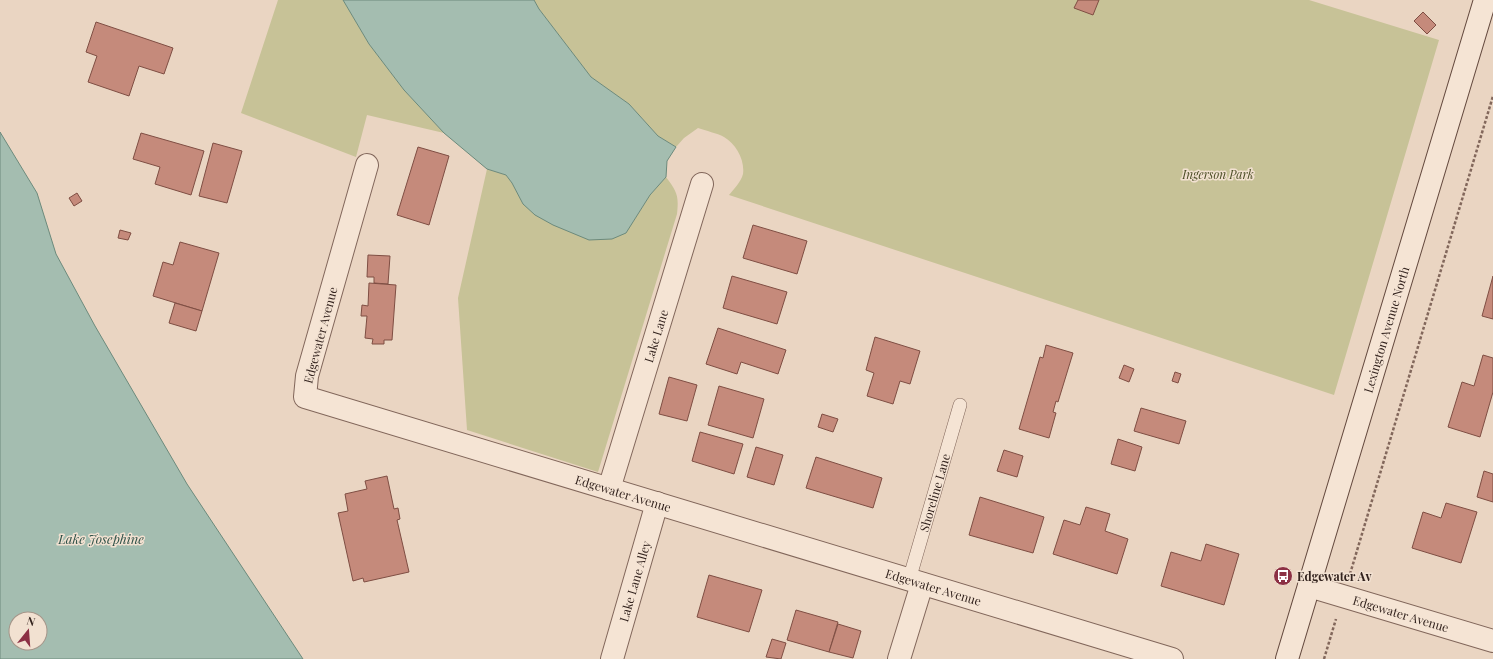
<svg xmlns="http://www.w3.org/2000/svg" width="1493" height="659" viewBox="0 0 1493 659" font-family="'Playfair Display',serif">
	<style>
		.green { fill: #c7c297 }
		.water { fill: #a4bdb0; stroke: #6c8a7c; fill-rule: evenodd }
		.building { fill: #c58a7b; stroke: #7f4e43 }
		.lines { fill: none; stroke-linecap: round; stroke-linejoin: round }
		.lane-casing { stroke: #82675b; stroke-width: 14 }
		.street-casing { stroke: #82675b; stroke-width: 24 }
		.secondary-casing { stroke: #64493e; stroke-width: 24 }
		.path { stroke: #82675b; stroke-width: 2.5; stroke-dasharray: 3 2; stroke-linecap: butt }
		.lane { stroke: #f5e4d4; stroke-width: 13 }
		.street { stroke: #f5e4d4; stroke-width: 22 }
		.secondary { stroke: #f5e4d4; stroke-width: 22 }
		.labels { text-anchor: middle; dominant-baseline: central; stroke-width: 3; stroke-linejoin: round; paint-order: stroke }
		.park-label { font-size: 12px; font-style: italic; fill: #4c4e26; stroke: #f2e1d1 }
		.street-label { font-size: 12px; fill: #33231e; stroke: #f2e1d1 }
		.poi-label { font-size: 12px; font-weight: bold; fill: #33231e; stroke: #f2e1d1; text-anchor: start }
		.water-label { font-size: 13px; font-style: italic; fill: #2e5148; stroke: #f2e1d1 }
	</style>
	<rect width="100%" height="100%" fill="#ead5c2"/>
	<g class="green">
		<path d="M 278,0 L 343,0 L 369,44 L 404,90 L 444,133 L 367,115 L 356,157 L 241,113 Z"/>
		<path d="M 534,0 L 1309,0 L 1439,40 L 1334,395 L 729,195 C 734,189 741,182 743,174 C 745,160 736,144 724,137 C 717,133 706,131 698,128 L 684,138 L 676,147 L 658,136 L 629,104 L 591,77 L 539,9 Z"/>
		<path d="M 487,169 L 506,175 L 512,183 L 523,204 L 633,222 L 650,195 L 666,177 C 677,192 679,195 677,214 L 598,472 L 467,430 L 458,298 Z"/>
	</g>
	<g class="water">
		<path d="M 343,0 L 534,0 L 539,9 L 591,77 L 629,104 L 658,136 L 676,147 L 667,161 L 666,177 L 650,195 L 626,233 L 612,239 L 589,240 L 553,225 L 535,215 L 523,204 L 512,183 L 506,175 L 487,169 L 444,133 L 404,90 L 369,44 Z"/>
		<path d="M 0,132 L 37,193 L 56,254 L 95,326 L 187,484 L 303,659 L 0,659 ZM 16,619 L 40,619 L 40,643 L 16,643 Z"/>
	</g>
	<g class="building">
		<path d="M 1078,0 L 1099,0 L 1093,15 L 1074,8 Z"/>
		<path d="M 1423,12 L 1436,25 L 1427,34 L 1414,21 Z"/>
		<path d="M 96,22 L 173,48 L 164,74 L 139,66 L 129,96 L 88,82 L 97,56 L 86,52 Z"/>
		<path d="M 141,133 L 204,151 L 191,195 L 155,184 L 160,167 L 133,159 Z"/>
		<path d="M 213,143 L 242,151 L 227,203 L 199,196 Z"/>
		<path d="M 418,147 L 449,156 L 429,225 L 397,215 Z"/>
		<path d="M 77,193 L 82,201 L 74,206 L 69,198 Z"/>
		<path d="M 753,225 L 807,241 L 797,274 L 743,258 Z"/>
		<path d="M 120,230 L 131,233 L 128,240 L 118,238 Z"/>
		<path d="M 180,242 L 219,253 L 202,311 L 153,296 L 163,262 L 173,265 Z"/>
		<path d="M 368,255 L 390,256 L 388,284 L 374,283 L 374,277 L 367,277 Z"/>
		<path d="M 732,276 L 787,292 L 777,324 L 723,308 Z"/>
		<path d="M 1493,276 L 1493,319 L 1482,316 Z"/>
		<path d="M 369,283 L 396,285 L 392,340 L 384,340 L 384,344 L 372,344 L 373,339 L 365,338 L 367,316 L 361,316 L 362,305 L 368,306 Z"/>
		<path d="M 175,303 L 202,311 L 196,331 L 169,323 Z"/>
		<path d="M 718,328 L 786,350 L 778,374 L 741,362 L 737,374 L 706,364 Z"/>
		<path d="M 875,337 L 920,351 L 910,384 L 900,381 L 893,404 L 867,396 L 874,373 L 866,370 Z"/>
		<path d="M 1046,345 L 1073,353 L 1058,402 L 1056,401 L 1053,412 L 1056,413 L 1049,438 L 1019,429 L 1040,357 L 1043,358 Z"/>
		<path d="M 1483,355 L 1493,358 L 1493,392 L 1480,437 L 1448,427 L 1462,382 L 1474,386 Z"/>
		<path d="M 1124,365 L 1134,369 L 1129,382 L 1119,378 Z"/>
		<path d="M 1175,372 L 1181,374 L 1178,383 L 1172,381 Z"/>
		<path d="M 669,377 L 697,385 L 687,421 L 659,414 Z"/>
		<path d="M 719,386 L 764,399 L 753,438 L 708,425 Z"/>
		<path d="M 1141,408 L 1186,421 L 1179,444 L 1134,431 Z"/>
		<path d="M 822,414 L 838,419 L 833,432 L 818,427 Z"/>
		<path d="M 700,432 L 743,444 L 734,474 L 692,461 Z"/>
		<path d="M 1118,439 L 1142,447 L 1135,471 L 1111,464 Z"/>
		<path d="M 756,447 L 783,455 L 774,485 L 747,477 Z"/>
		<path d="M 1004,450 L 1023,456 L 1017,477 L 997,471 Z"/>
		<path d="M 816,457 L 882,478 L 873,508 L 806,488 Z"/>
		<path d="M 1484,471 L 1493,474 L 1493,502 L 1477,497 Z"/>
		<path d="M 387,476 L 394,509 L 398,508 L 400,519 L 397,520 L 409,572 L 364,582 L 363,578 L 353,581 L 338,513 L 348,511 L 345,494 L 367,489 L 365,481 Z"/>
		<path d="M 980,497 L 1044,517 L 1033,553 L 969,535 Z"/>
		<path d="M 1446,503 L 1477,512 L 1461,563 L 1412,548 L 1423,512 L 1441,518 Z"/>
		<path d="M 1086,507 L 1110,514 L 1105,531 L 1128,539 L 1117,574 L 1053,554 L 1064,520 L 1080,525 Z"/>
		<path d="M 1206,544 L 1239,554 L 1224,605 L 1161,586 L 1171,552 L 1201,561 Z"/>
		<path d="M 709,575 L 762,590 L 749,632 L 697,617 Z"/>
		<path d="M 796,610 L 838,622 L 829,652 L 787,640 Z"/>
		<path d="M 838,624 L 861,631 L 853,658 L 829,652 Z"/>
		<path d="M 772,639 L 786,643 L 781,659 L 766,657 Z"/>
	</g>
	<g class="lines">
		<defs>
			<g id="lane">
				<path id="s1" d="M 909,580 L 960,405"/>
			</g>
			<g id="street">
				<path id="s2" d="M 367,165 L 307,376 L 305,397 L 1172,659"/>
				<path id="s3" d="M 609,489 L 702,184"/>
				<path id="s4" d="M 1309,586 L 1493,641"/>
				<path id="s5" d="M 612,659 L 657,503"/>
				<path d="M 899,659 L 922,584"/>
			</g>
			<g id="secondary">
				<path id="s6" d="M 1287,659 L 1485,0"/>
			</g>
		</defs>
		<use href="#lane" class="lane-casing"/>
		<use href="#street" class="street-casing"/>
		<use href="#secondary" class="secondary-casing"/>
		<g class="path">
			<path d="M 1350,574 L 1493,96"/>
			<path d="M 1324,659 L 1336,619"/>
		</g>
		<use href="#lane" class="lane"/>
		<use href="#street" class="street"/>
		<use href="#secondary" class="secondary"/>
	</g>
	<defs>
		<symbol id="bus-disc" viewBox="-11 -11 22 22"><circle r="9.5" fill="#8c3044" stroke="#f2e1d1"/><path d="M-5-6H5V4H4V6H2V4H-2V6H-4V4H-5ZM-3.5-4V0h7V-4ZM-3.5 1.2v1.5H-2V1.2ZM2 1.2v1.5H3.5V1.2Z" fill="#fff"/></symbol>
	</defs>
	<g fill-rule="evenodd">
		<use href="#bus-disc" x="1272" y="565" width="22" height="22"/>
	</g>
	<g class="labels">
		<g class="park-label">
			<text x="1218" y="174">Ingerson Park</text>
		</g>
		<g class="street-label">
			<text stroke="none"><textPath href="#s6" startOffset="344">Lexington Avenue North</textPath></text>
			<text transform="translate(320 335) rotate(-75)">Edgewater Avenue</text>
			<text stroke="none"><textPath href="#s3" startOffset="160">Lake Lane</textPath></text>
			<text stroke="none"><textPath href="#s1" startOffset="91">Shoreline Lane</textPath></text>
			<text stroke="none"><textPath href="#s2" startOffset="573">Edgewater Avenue</textPath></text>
			<text stroke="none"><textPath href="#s5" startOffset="81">Lake Lane Alley</textPath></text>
			<text stroke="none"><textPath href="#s2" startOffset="897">Edgewater Avenue</textPath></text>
			<text stroke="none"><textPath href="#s4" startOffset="96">Edgewater Avenue</textPath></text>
		</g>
		<g class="poi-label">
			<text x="1297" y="576">Edgewater Av</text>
		</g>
		<g class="water-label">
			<text x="101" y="538">Lake Josephine</text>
		</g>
	</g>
	<g transform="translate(28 631) rotate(17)"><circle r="19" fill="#f2e1d1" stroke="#a69589"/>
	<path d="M0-3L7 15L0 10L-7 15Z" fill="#8c3044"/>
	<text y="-6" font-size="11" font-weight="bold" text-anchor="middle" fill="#33231e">N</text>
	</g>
</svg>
